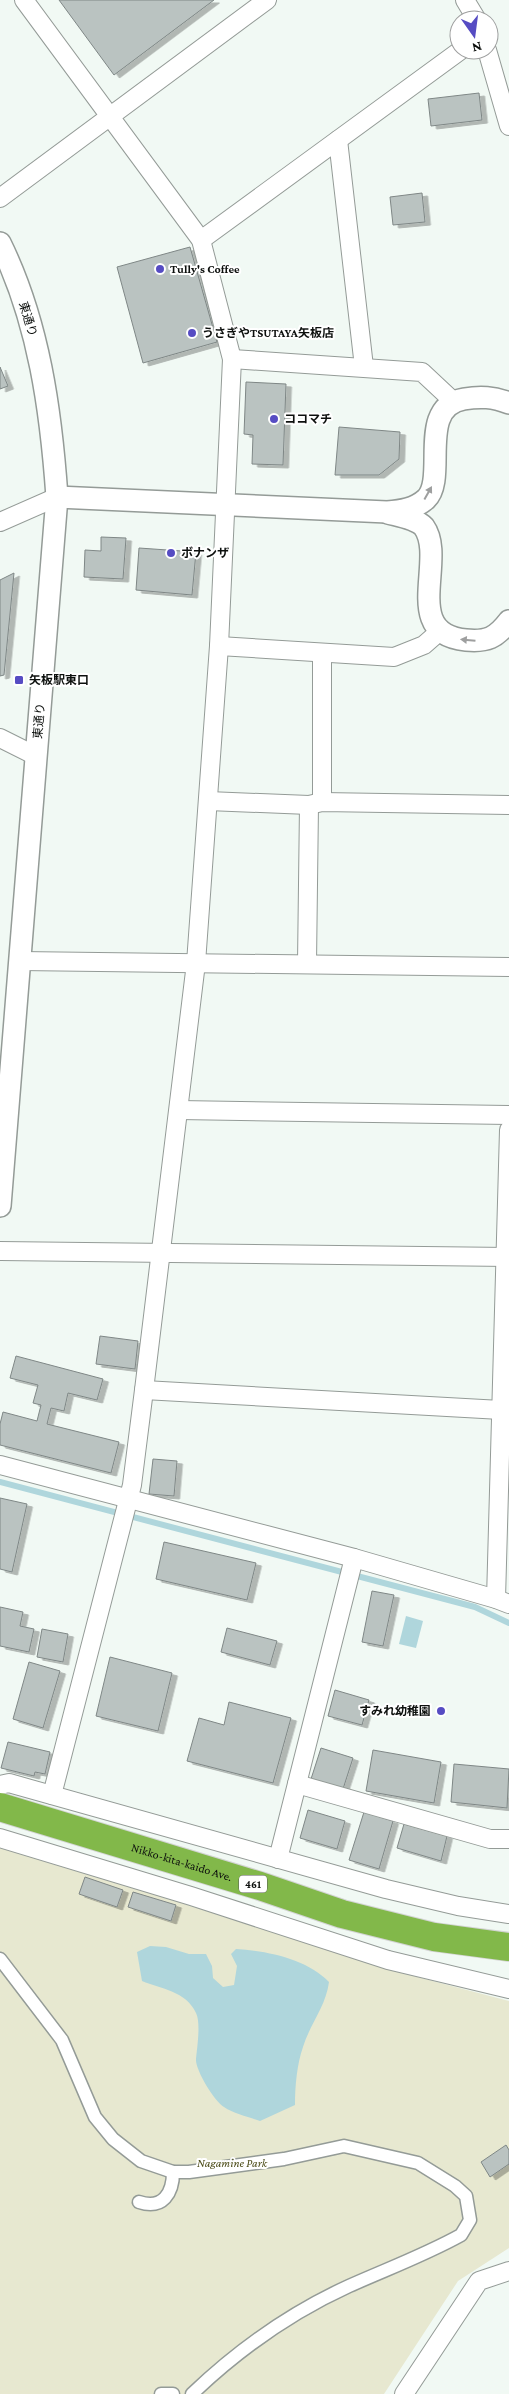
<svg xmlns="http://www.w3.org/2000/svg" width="509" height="2394" viewBox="0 0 509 2394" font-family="'Crimson Pro','Noto Sans JP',serif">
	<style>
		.green { fill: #e7e8d0 }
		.water { fill: #afd6dc }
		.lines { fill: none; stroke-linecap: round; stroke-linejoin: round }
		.stream { stroke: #afd6dc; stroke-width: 6 }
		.building { fill: #bac3c1; stroke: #7f8786; filter: url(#shadow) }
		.pedestrian-casing { stroke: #949b97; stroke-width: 15 }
		.minor-casing { stroke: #949b97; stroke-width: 20 }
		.tertiary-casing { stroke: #949b97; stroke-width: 24 }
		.trunk-casing { stroke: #d3d4d4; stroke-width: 30 }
		.pedestrian { stroke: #fff; stroke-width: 12 }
		.minor { stroke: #fff; stroke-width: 18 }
		.tertiary { stroke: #fff; stroke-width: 21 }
		.trunk { stroke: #82b84a; stroke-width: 28 }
		.oneway { fill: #9e9f9f }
		.poi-dot { fill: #564cc3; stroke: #fff; stroke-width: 2 }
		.labels { text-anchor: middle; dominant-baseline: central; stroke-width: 4; stroke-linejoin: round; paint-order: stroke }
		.shield { fill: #fff; stroke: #565856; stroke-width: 1 }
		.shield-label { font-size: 11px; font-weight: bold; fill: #0d100e }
		.poi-label { font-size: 12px; font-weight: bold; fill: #0d100e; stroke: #fff; text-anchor: start }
		.street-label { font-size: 12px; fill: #0d100e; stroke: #fff }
		.park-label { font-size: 12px; font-style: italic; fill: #4d4d19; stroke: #fff }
	</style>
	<defs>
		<filter id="shadow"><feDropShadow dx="5.5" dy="3" stdDeviation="0" flood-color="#0004"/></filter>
	</defs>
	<rect width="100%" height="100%" fill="#f1f9f4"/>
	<path class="green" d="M 0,1848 L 188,1905 L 383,1968 L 509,2001 L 509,2248 L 458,2281 L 384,2394 L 0,2394 Z"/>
	<g class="water">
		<path d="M 406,1616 L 423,1621 L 416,1648 L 399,1644 Z"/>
		<path d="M 150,1946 L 166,1947 L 189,1954 L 206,1954 L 212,1966 L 213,1978 L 223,1987 L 234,1985 L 237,1966 L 231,1954 L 236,1949 C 268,1951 307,1959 329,1982 C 326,2006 310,2024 303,2047 C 297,2064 295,2086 295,2105 L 260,2121 C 249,2117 234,2114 224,2107 C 215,2102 195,2070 196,2059 C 197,2048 201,2023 196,2013 C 186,1991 161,1989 142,1981 L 137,1952 Z"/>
	</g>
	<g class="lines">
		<path class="stream" d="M 0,1482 L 475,1607 L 509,1623"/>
	</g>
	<g class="building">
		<path d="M 59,0 L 214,0 L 114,75 Z"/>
		<path d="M 479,93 L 482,120 L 431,126 L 428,99 Z"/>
		<path d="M 422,193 L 425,222 L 393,225 L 390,197 Z"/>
		<path d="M 190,247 L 217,342 L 143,363 L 117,267 Z"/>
		<path d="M 0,367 L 8,386 L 0,389 Z"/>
		<path d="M 246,382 L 286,384 L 283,465 L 252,464 L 253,435 L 244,434 Z"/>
		<path d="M 339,427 L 400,432 L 399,459 L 379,475 L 335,475 Z"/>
		<path d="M 101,537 L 126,538 L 123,579 L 84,577 L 85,550 L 101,551 Z"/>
		<path d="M 139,548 L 196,552 L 192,595 L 136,590 Z"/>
		<path d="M 14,573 L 4,675 L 0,676 L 0,580 Z"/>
		<path d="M 100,1336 L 138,1341 L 135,1369 L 96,1364 Z"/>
		<path d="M 16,1356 L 103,1379 L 97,1400 L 68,1393 L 64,1411 L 51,1408 L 47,1424 L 119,1442 L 111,1473 L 0,1445 L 0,1424 L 3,1412 L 37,1421 L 41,1405 L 33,1403 L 38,1385 L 10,1378 Z"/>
		<path d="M 153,1459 L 177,1461 L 174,1496 L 149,1494 Z"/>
		<path d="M 0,1498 L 27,1504 L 12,1572 L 0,1569 Z"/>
		<path d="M 164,1542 L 256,1563 L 247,1600 L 156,1579 Z"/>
		<path d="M 372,1591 L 394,1595 L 383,1646 L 362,1642 Z"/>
		<path d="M 0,1607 L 23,1612 L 20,1626 L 34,1629 L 29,1652 L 0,1646 Z"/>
		<path d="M 227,1628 L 277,1641 L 270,1665 L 221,1652 Z"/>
		<path d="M 42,1629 L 68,1634 L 63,1662 L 37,1657 Z"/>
		<path d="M 110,1657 L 172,1673 L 158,1731 L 96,1716 Z"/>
		<path d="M 29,1662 L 60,1671 L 43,1728 L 13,1719 Z"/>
		<path d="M 335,1690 L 369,1700 L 362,1725 L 328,1716 Z"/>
		<path d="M 229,1702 L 291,1718 L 273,1783 L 187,1761 L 199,1718 L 224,1725 Z"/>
		<path d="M 8,1742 L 50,1752 L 45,1774 L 35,1772 L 34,1776 L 1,1768 Z"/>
		<path d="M 321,1748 L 353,1758 L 343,1789 L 311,1779 Z"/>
		<path d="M 373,1750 L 441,1762 L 434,1803 L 366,1791 Z"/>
		<path d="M 454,1764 L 509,1769 L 507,1808 L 451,1802 Z"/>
		<path d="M 308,1810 L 345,1821 L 337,1849 L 300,1838 Z"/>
		<path d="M 364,1812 L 393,1821 L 379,1869 L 349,1860 Z"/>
		<path d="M 404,1824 L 447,1836 L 441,1861 L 397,1848 Z"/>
		<path d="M 85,1877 L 123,1890 L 117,1907 L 79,1894 Z"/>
		<path d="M 133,1892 L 176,1905 L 171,1921 L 128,1907 Z"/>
		<path d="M 506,2145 L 509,2150 L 509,2164 L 490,2177 L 481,2162 Z"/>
	</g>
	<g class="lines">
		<defs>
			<g id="pedestrian">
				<path d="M 0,1959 L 62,2040 L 95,2117 L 113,2139 L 141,2161 L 173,2172 L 189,2172 L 284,2159 L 344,2146 L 418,2163 L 455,2186 L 466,2196 L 470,2220 L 461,2235 C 425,2255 387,2269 349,2286 C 292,2312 237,2351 192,2394"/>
				<path d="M 139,2202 C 163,2210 173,2193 173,2172"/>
				<path d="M 161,2394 L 173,2394"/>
			</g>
			<g id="minor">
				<path d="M 24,0 L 201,240 L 232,359 L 219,646 L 196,963 L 144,1390 L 132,1485 L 52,1795"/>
				<path d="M 465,0 L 477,20"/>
				<path d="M 487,50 L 509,126"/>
				<path d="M 338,140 L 364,367"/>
				<path d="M 0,198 L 267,0"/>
				<path d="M 201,240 L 461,50"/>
				<path d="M 232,359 L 422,372 L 453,401"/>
				<path d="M 0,522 L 57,497"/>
				<path d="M 219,646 L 394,657 L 424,645 L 440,631"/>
				<path d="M 0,738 L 36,756"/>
				<path d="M 208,801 L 309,805 L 322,802 L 509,805"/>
				<path d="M 322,802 L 322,653"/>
				<path d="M 20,961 L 509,967"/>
				<path d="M 307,963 L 309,805"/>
				<path d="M 179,1110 L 509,1115"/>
				<path d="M 0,1251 L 509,1257"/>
				<path d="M 144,1390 L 501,1410"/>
				<path d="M 0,1465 L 354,1558 L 496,1599 L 509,1604"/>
				<path d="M 496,1599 L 509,1130"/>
				<path d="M 297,1784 L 490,1839 L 509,1839"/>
				<path d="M 0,1785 L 9,1783 L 386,1889 L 458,1906 L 509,1914"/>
				<path d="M 0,1838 L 191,1896 L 388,1960 L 509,1989"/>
				<path d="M 278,1859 L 354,1558"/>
				<path d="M 404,2394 L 479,2281 L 509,2271"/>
			</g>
			<g id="tertiary">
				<path d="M 0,243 C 39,322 51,411 57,497 L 0,1206"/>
				<path d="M 57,497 L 387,512 C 401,511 415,509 426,499 C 448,478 416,407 464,399 C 481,396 493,397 509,403"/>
				<path d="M 388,513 C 399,516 417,519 424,527 C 447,559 400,634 466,640 C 487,642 496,638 509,621"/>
			</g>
			<g id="trunk">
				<path id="s1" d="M 0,1807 L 260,1886 L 342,1914 L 434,1937 L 509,1947"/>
			</g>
		</defs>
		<use href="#pedestrian" class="pedestrian-casing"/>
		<use href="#minor" class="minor-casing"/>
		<use href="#tertiary" class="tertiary-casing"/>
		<use href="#trunk" class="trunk-casing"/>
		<use href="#pedestrian" class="pedestrian"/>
		<use href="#minor" class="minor"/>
		<use href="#tertiary" class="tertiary"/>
		<use href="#trunk" class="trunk"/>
	</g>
	<defs><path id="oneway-solid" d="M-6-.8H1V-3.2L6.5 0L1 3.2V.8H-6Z" transform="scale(1.25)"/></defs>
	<g class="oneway">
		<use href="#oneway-solid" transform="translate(428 493) rotate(-61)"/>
		<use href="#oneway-solid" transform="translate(468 640) rotate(-175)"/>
	</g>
	<g class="poi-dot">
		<circle cx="160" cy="269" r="5"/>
		<circle cx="192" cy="333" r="5"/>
		<circle cx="274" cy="419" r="5"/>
		<circle cx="171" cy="553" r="5"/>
		<rect x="14" y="675" width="10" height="10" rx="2.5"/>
		<circle cx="441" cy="1711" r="5"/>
	</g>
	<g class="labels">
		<rect class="shield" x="239" y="1875.5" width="28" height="17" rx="4"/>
		<g class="shield-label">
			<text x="253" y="1884">461</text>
		</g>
		<g class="poi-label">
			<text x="170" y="269">Tully's Coffee</text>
			<text x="202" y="333">うさぎやTSUTAYA矢板店</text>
			<text x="284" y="419">ココマチ</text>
			<text x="181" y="553">ボナンザ</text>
			<text x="29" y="680">矢板駅東口</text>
			<text x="431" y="1711" text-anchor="end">すみれ幼稚園</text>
		</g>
		<g class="street-label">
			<text transform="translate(28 319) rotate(73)">東通り</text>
			<text transform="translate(39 721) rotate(-85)">東通り</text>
			<text stroke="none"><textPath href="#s1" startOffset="190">Nikko-kita-kaido Ave.</textPath></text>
		</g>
		<g class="park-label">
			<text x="232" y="2163">Nagamine Park</text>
		</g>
	</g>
	<g transform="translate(474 35) rotate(166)"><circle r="24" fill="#ffffff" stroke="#9e9f9f"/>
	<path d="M0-4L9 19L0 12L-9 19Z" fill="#564cc3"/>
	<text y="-8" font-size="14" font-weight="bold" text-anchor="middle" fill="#0d100e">N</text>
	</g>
</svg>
